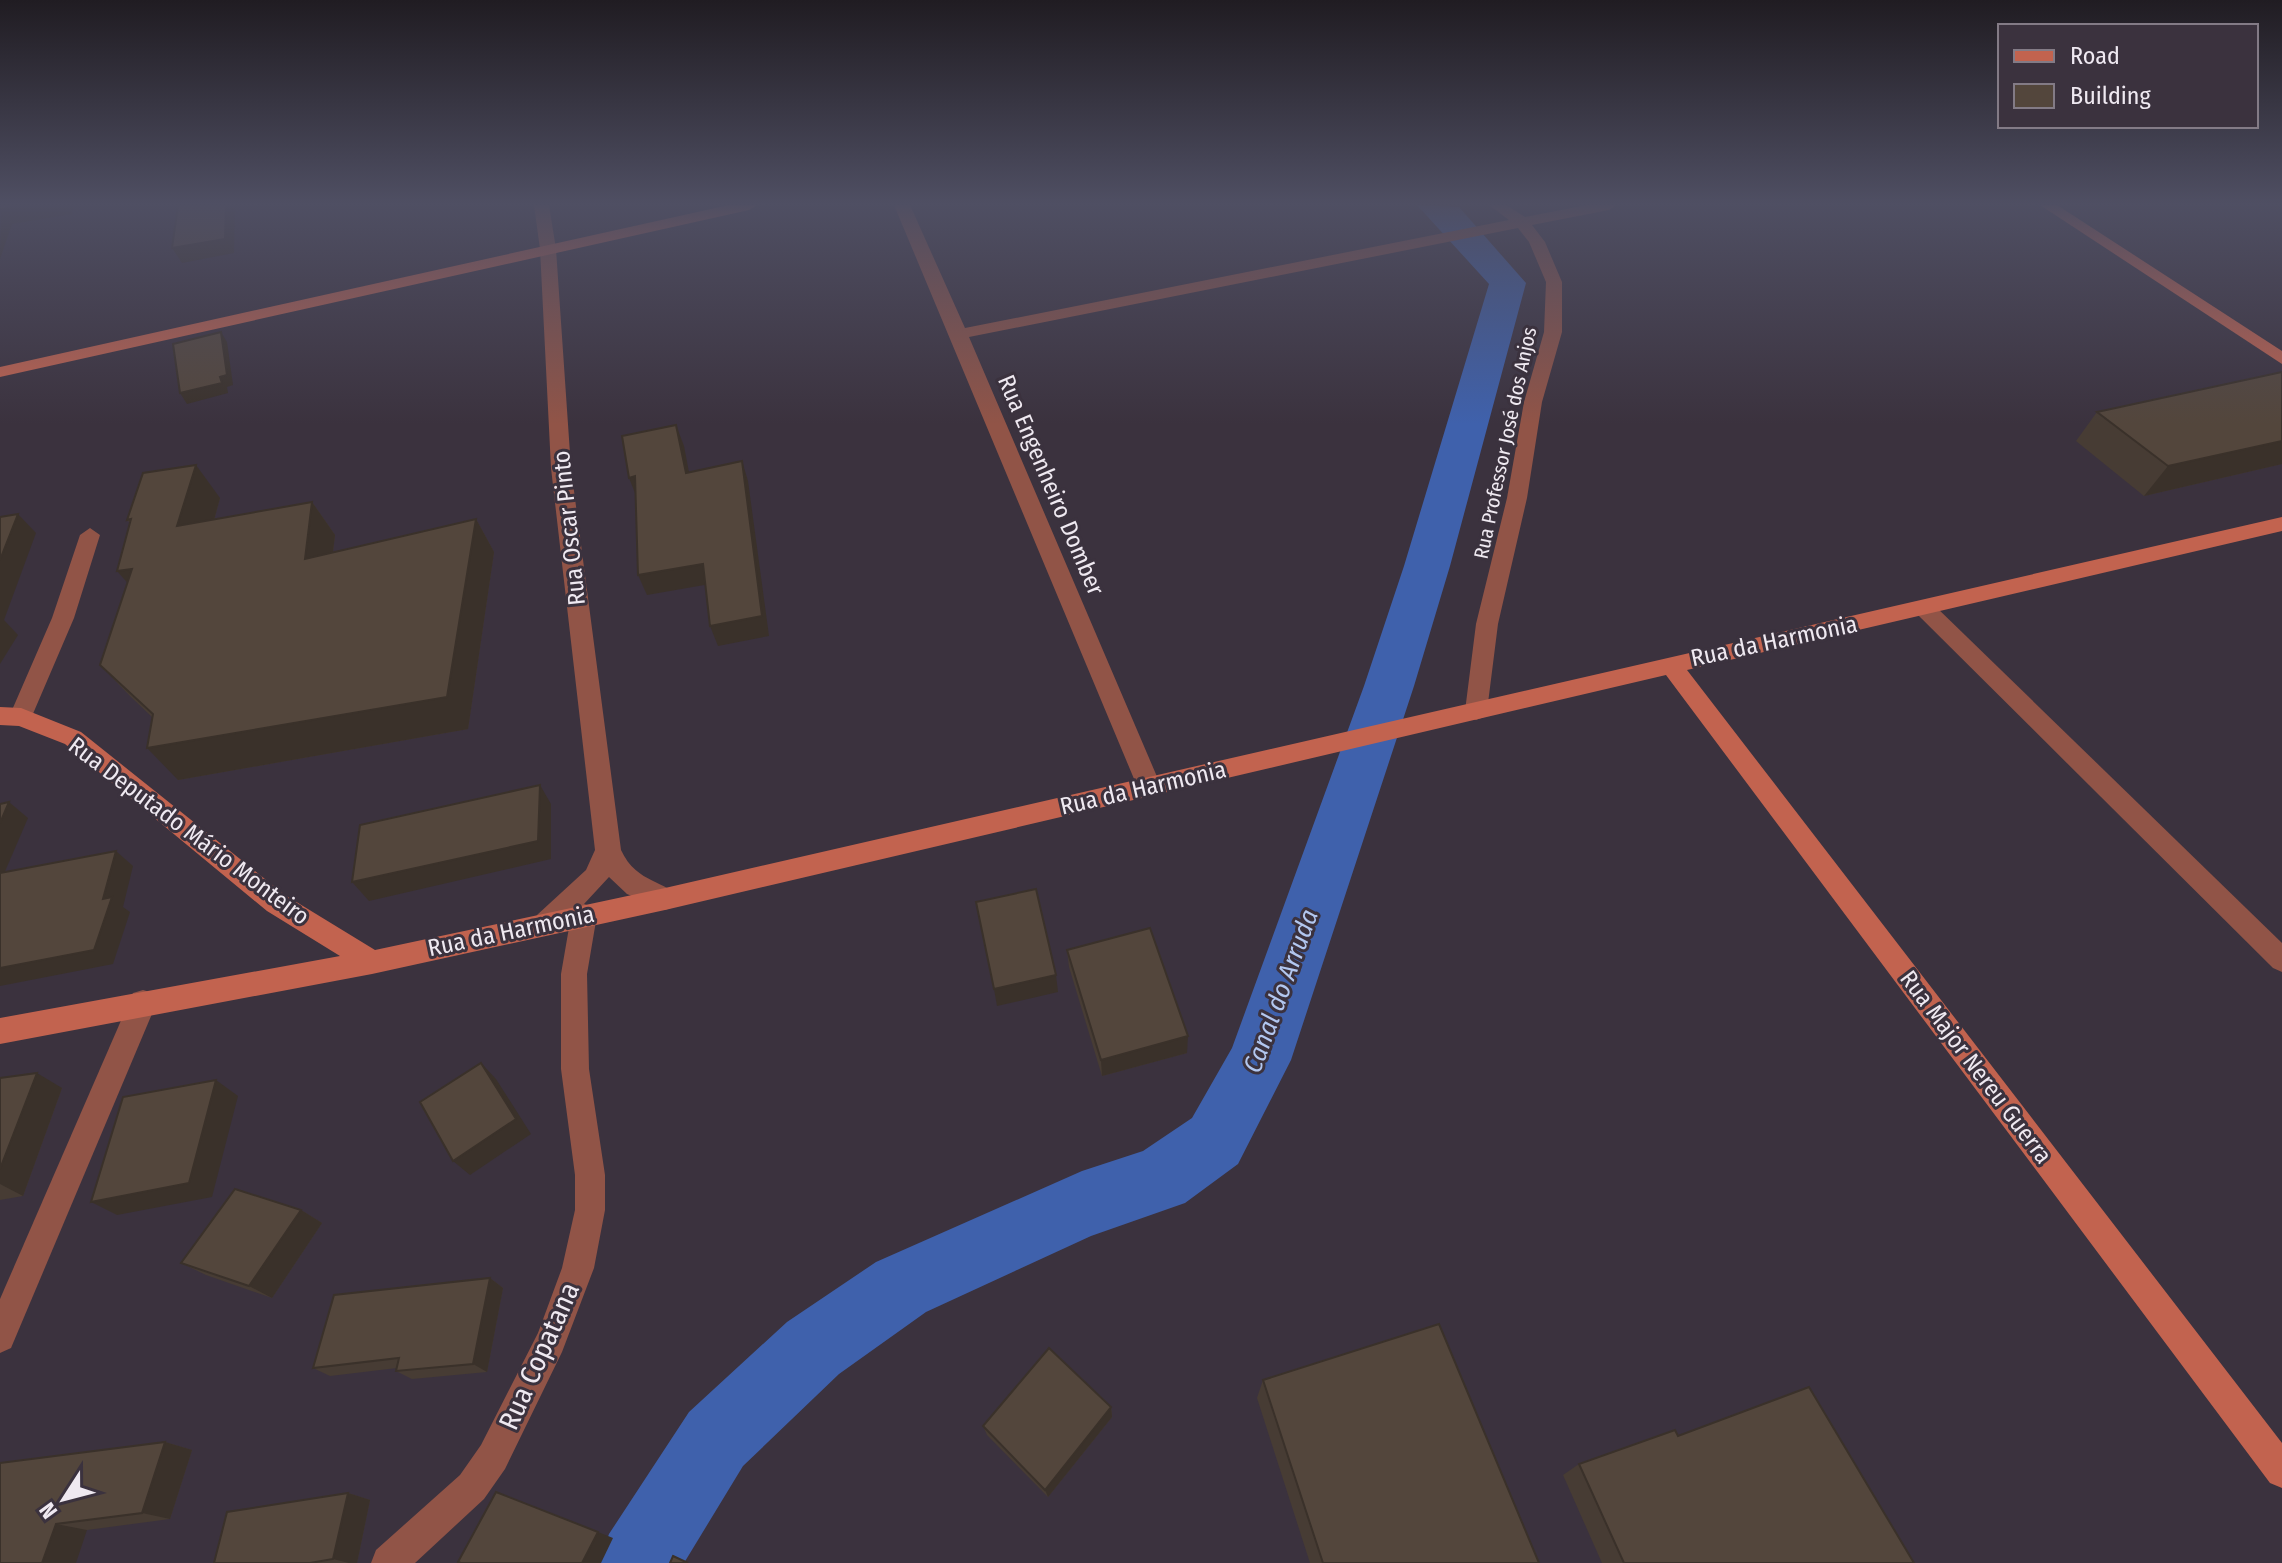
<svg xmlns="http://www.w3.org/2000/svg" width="2282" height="1563" viewBox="0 0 2282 1563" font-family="'Fira Sans Condensed',sans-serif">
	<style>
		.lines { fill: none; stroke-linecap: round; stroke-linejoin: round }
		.canal { fill: #3f61ac; fill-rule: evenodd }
		.street { fill: #915447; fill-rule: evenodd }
		.secondary { fill: #c2634f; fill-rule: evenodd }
		.wall { fill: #473c34 }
		.shaded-wall { fill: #3a312a }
		.building { fill: #53463c; stroke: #3a312a; stroke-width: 2 }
		.labels { text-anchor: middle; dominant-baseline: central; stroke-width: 6; stroke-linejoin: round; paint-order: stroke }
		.far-street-label { font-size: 20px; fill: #efe9f1; stroke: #3b323e }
		.street-label { font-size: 24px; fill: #efe9f1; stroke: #3b323e }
		.water-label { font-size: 26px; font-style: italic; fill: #b2c7f0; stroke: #3b323e }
		.near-street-label { font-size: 28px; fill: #efe9f1; stroke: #3b323e }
	</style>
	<rect width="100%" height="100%" fill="#3b323e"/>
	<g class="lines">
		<path class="canal" d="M 1417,205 L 1459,207 L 1526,283 L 1450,566 L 1414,686 L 1291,1060 L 1238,1164 L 1185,1203 L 1091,1236 L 926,1312 L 839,1374 L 743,1466 L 684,1563 L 598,1563 L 609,1534 L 689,1412 L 787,1322 L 876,1262 L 1082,1171 L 1143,1151 L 1192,1118 L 1232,1048 L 1364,686 L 1404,566 L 1489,284 Z"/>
		<g class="street">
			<path d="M 534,205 L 549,205 L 556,249 L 571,468 L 621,850 C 637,885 669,880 678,899 L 674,907 L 665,910 L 627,894 L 609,877 L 584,904 L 593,907 L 597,915 L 587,974 L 589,1069 L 605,1175 L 605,1210 L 594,1268 L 562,1352 L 505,1469 L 484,1499 L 415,1563 L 371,1563 L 376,1550 L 460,1475 L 481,1445 L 538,1333 L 562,1268 L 575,1210 L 575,1175 L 561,1069 L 561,974 L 571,916 C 560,927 552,937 537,931 L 533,923 L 537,915 L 586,870 L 595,850 L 551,468 L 540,249 Z"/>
			<path d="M 894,205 L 910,205 L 965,328 L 1509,220 L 1489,205 L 1506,205 L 1525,217 L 1587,205 L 1616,205 L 1609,210 L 1532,225 L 1545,242 L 1562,282 L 1562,332 L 1542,402 L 1527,498 L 1498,624 L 1487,711 L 1484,717 L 1476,720 L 1468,717 L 1465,711 L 1476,624 L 1507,498 L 1524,402 L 1544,332 L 1546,282 L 1529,242 L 1518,228 L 969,337 L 1161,786 L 1158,793 L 1149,796 L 1140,793 L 1137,786 Z"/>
			<path d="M 90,528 L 100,535 L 74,618 L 29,723 L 21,726 L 13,723 L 9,717 L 52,618 L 80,535 Z"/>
			<path d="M 1925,601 L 1933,604 L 2282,943 L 2282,972 L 2273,968 L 1917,614 L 1914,609 L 1917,604 Z"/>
			<path d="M 143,990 L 153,993 L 157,1002 L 11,1348 L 0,1353 L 0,1299 L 133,993 Z"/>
		</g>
		<g class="secondary">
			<path d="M 729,205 L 757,205 L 749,210 L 0,377 L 0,367 Z"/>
			<path d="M 2040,205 L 2057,205 L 2282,351 L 2282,364 Z"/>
			<path d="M 2282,517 L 2282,531 L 1687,670 L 2282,1443 L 2282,1488 L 2270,1483 L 1666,675 L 665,910 L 372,974 L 0,1044 L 0,1018 L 340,956 L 267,911 L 65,744 L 19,726 L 0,725 L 0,707 L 21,708 L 81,732 L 285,895 L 375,950 L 665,888 Z"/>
		</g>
	</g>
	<g class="wall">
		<path d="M 2282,372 L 2282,464 L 2144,496 L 2076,441 L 2097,412 Z"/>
		<path d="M 220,498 L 214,520 L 312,502 L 335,535 L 333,552 L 476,519 L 494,552 L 468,729 L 178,780 L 152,717 L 131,697 L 100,665 L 127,583 L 130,523 L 127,520 Z"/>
		<path d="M 1067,950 L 1187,1053 L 1102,1076 L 1069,967 Z"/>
		<path d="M 0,1078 L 62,1088 L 23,1196 L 0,1200 Z"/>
		<path d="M 301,1210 L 322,1223 L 272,1298 L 206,1275 L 181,1263 Z"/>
		<path d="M 490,1278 L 503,1288 L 487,1372 L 412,1379 L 396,1371 L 397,1368 L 330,1376 L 313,1368 Z"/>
		<path d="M 1263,1380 L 1539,1563 L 1310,1563 L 1257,1398 Z"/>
		<path d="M 1111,1407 L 1112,1417 L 1048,1497 L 987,1435 L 983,1426 Z"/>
		<path d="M 1678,1436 L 1914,1563 L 1602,1563 L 1563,1475 L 1579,1464 Z"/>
		<path d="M 165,1442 L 192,1450 L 170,1519 L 87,1530 L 0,1563 Z"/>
		<path d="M 348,1493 L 370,1500 L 357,1563 L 214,1563 Z"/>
	</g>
	<g class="shaded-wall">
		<path d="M 28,205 L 73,205 L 72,214 L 12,224 L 0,259 L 1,209 Z"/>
		<path d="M 226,205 L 247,205 L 235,207 L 234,253 L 182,263 L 172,248 Z"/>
		<path d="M 221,332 L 227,342 L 233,385 L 227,387 L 228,393 L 187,404 L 180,393 L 220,377 Z"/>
		<path d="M 676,425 L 684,446 L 693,493 L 686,473 Z"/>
		<path d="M 2282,441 L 2282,464 L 2144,496 L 2168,466 Z"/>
		<path d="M 742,461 L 748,481 L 769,636 L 718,646 L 710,626 Z"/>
		<path d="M 196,465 L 220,498 L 203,560 L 177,526 Z"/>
		<path d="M 635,476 L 637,498 L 629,478 Z"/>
		<path d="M 312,502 L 335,535 L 328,592 L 305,559 Z"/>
		<path d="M 18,514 L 36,533 L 4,620 L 18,635 L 0,664 L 0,560 Z"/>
		<path d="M 476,519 L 494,552 L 468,729 L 178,780 L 147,748 Z"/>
		<path d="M 703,564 L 710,584 L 647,595 L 638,575 Z"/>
		<path d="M 132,569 L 146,604 L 117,571 Z"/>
		<path d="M 540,785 L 551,804 L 551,859 L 369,901 L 352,882 Z"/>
		<path d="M 9,802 L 28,818 L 0,883 L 0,823 Z"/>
		<path d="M 116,851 L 133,866 L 123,907 L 130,912 L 113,964 L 0,986 L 0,968 L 103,899 Z"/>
		<path d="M 1056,975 L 1058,992 L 997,1006 L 994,989 Z"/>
		<path d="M 1188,1036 L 1187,1053 L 1102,1076 L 1101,1060 Z"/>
		<path d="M 481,1063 L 496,1079 L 531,1134 L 470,1175 L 453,1161 Z"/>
		<path d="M 37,1073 L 62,1088 L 23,1196 L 0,1184 L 0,1169 Z"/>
		<path d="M 216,1080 L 238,1096 L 212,1197 L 117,1215 L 91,1202 Z"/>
		<path d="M 301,1210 L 322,1223 L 272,1298 L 249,1286 Z"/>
		<path d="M 490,1278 L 503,1288 L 487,1372 L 473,1364 Z"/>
		<path d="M 1111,1407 L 1112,1417 L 1048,1497 L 1045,1490 Z"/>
		<path d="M 165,1442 L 192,1450 L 170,1519 L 142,1513 Z"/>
		<path d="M 348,1493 L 370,1500 L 357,1563 L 349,1563 L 333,1559 Z"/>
		<path d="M 56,1524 L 87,1530 L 76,1563 L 42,1563 Z"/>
		<path d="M 598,1532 L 613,1538 L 601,1563 L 582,1563 Z"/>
	</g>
	<g class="building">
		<path d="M 0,205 L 28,205 L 1,209 L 0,211 Z"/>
		<path d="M 178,205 L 226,205 L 225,239 L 172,248 Z"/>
		<path d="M 221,332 L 227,375 L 220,377 L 222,383 L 180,393 L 173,344 Z"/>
		<path d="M 2282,372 L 2282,441 L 2168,466 L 2097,412 Z"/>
		<path d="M 676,425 L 686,473 L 742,461 L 762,616 L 710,626 L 703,564 L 638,575 L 635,476 L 629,478 L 622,436 Z"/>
		<path d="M 196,465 L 177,526 L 312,502 L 305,559 L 476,519 L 447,697 L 147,748 L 153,714 L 100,665 L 132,569 L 117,571 L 131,519 L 127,520 L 143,473 Z"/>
		<path d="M 18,514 L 0,560 L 0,517 Z"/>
		<path d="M 540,785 L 538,841 L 352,882 L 360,825 Z"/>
		<path d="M 9,802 L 0,823 L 0,804 Z"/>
		<path d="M 116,851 L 103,899 L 112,897 L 94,950 L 0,968 L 0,873 Z"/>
		<path d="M 1036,889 L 1056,975 L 994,989 L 976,902 Z"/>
		<path d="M 1150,928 L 1188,1036 L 1101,1060 L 1067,950 Z"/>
		<path d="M 481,1063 L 516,1119 L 453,1161 L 420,1102 Z"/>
		<path d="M 37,1073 L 0,1169 L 0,1078 Z"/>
		<path d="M 216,1080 L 189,1183 L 91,1202 L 123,1097 Z"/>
		<path d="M 235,1189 L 301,1210 L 249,1286 L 181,1263 Z"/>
		<path d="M 490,1278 L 473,1364 L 396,1371 L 399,1358 L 313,1368 L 334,1295 Z"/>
		<path d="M 1439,1324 L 1539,1563 L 1323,1563 L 1263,1380 Z"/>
		<path d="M 1049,1348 L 1111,1407 L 1045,1490 L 983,1426 Z"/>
		<path d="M 1809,1387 L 1914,1563 L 1624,1563 L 1579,1464 L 1675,1430 L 1678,1436 Z"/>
		<path d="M 165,1442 L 142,1513 L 56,1524 L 42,1563 L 0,1563 L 0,1463 Z"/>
		<path d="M 496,1492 L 598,1532 L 582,1563 L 461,1563 L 458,1562 Z"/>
		<path d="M 348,1493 L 333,1559 L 310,1563 L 214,1563 L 227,1512 Z"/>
		<path d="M 673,1556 L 688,1563 L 670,1563 Z"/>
	</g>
	<linearGradient id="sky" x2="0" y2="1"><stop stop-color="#201c22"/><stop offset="0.48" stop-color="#4f4f63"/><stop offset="1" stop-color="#4f4f63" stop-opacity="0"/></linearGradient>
	<rect width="2282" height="424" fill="url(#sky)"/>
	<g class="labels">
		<g class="far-street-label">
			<text transform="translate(1505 443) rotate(-78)">Rua Professor José dos Anjos</text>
		</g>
		<g class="street-label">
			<text transform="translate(1051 485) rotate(67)">Rua Engenheiro Domber</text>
			<text transform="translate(569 528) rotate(-96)">Rua Oscar Pinto</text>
			<text transform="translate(1774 641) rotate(-12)">Rua da Harmonia</text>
			<text transform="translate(1143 788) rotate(-13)">Rua da Harmonia</text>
			<text transform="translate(189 831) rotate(37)">Rua Deputado Mário Monteiro</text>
			<text transform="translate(511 931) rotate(-12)">Rua da Harmonia</text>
			<text transform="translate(1976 1067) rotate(53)">Rua Major Nereu Guerra</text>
		</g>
		<g class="water-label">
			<text transform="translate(1281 991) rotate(-70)">Canal do Arruda</text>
		</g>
		<g class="near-street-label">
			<text transform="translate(539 1356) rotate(-66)">Rua Copatana</text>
		</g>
	</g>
	<rect x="1998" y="24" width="260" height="104" fill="#3b323e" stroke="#837b86" stroke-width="2"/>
	<rect x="2014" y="50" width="40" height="12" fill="#c2634f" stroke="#837b86" stroke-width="2"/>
	<text x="2070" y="64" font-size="24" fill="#efe9f1">Road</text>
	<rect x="2014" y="84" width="40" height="24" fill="#53463c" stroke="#837b86" stroke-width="2"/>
	<text x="2070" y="104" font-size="24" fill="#efe9f1">Building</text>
	<g transform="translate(64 1499) rotate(234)" stroke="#3b323e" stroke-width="6" paint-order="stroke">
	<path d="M0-6L14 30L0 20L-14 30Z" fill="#efe9f1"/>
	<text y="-12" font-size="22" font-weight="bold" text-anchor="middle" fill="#efe9f1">N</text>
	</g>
</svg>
